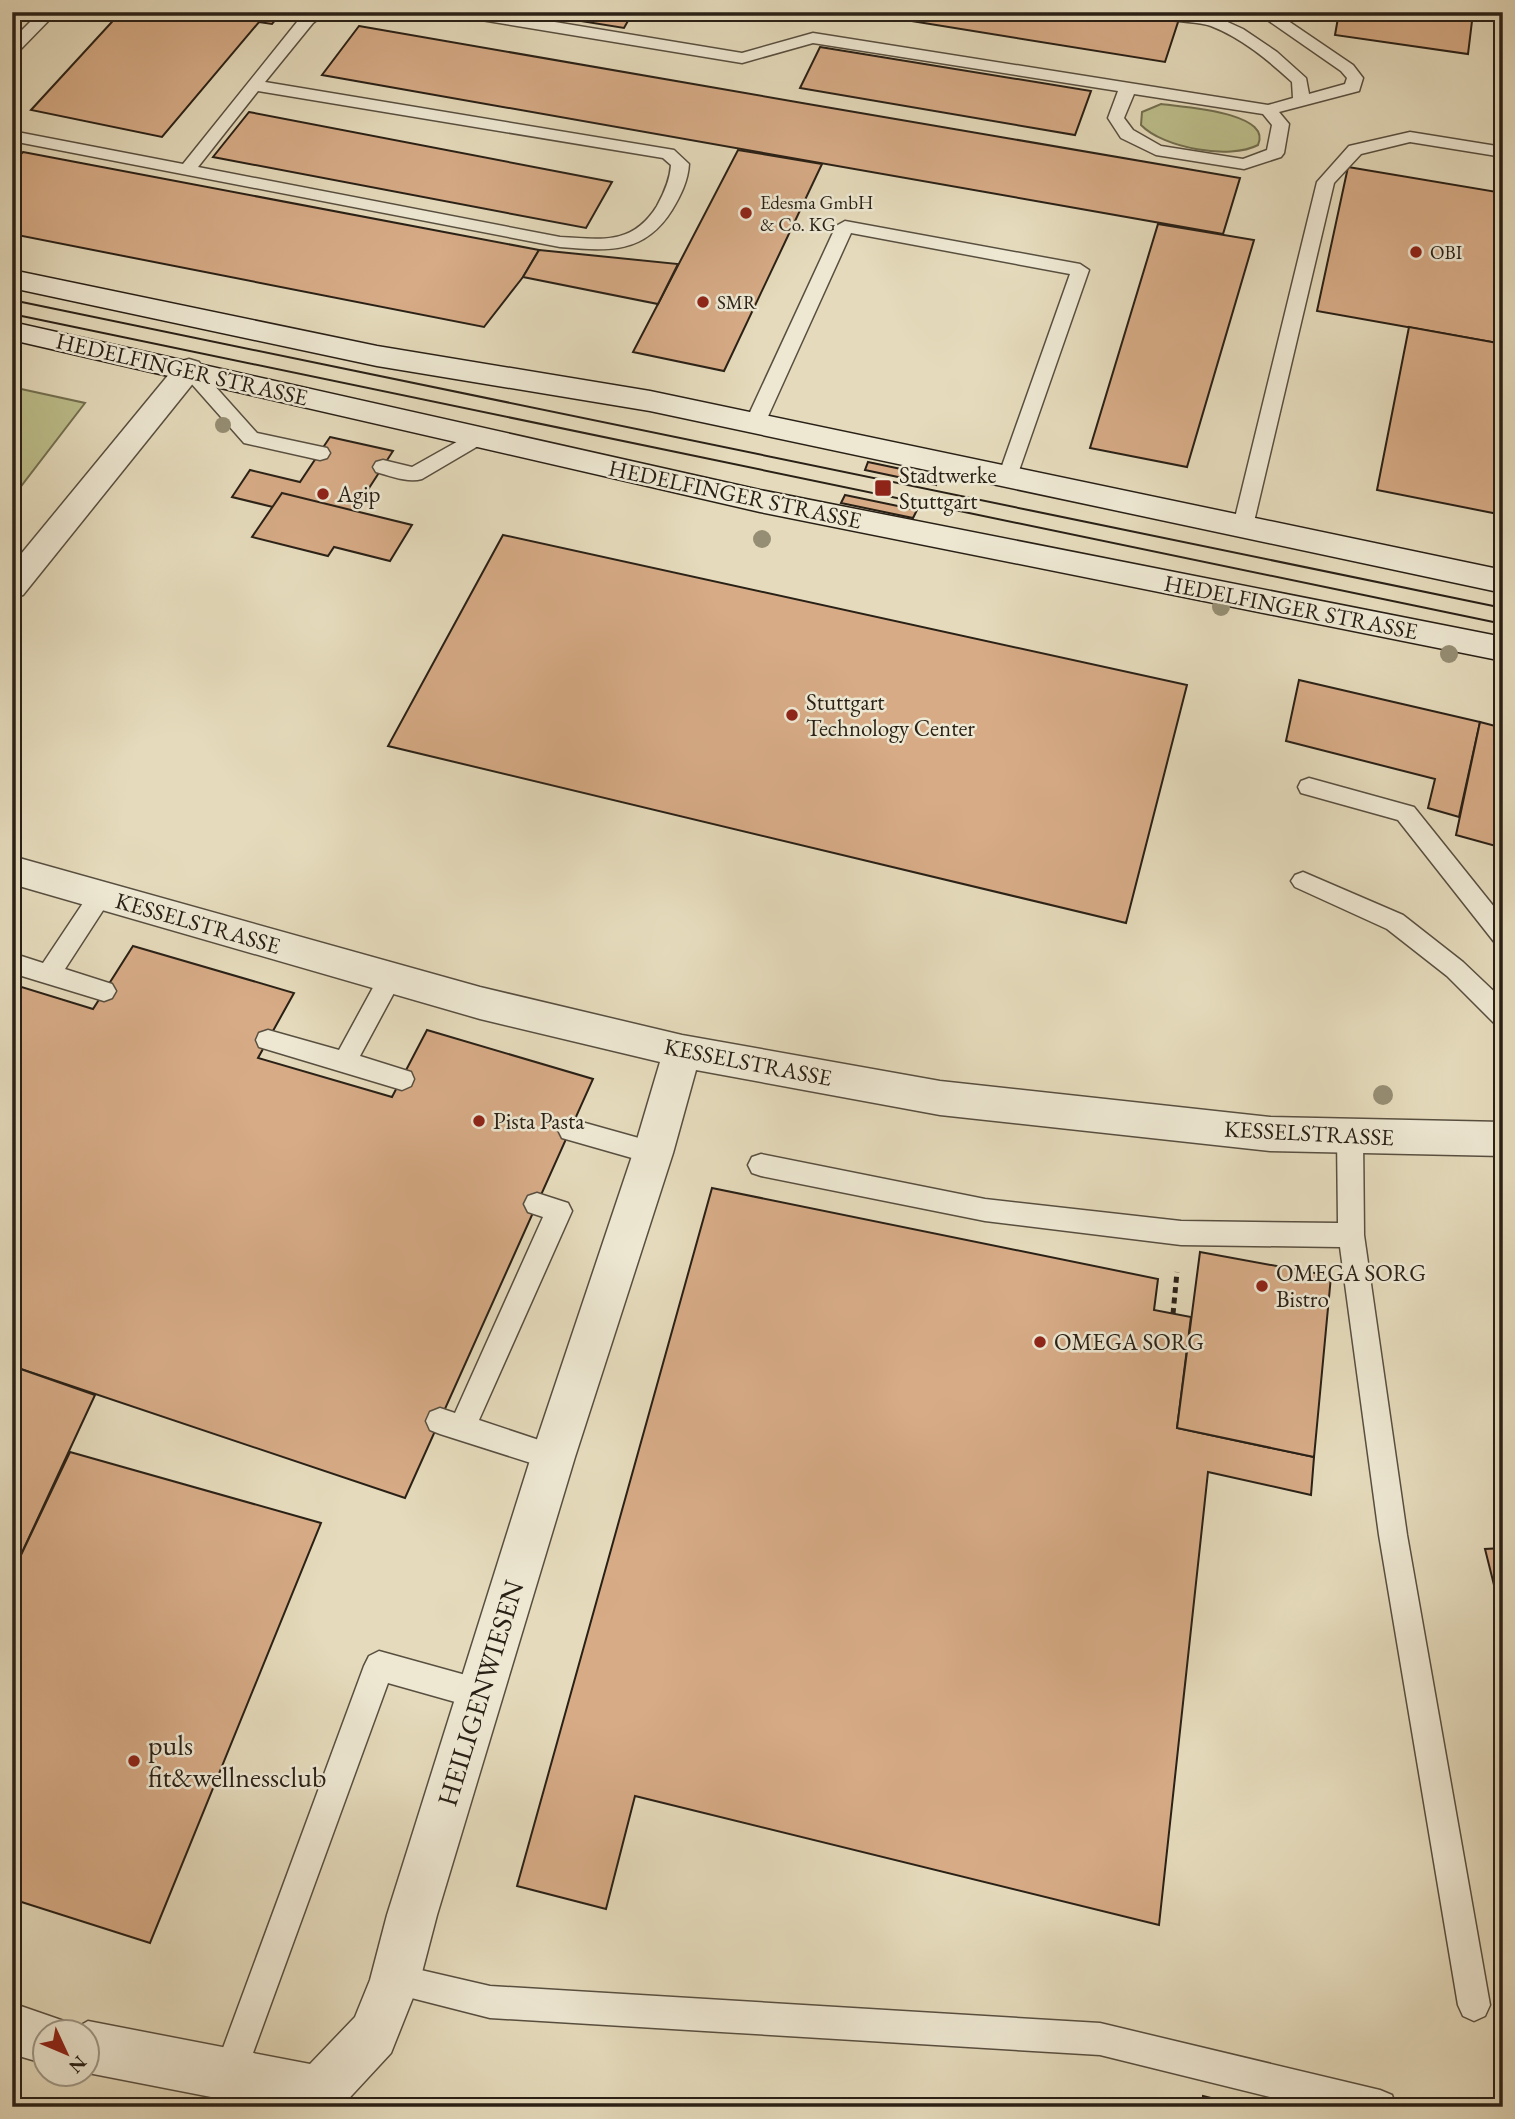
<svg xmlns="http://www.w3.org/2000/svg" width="1515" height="2119" viewBox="0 0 1515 2119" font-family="'EB Garamond',serif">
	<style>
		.green { fill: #bcbe8b; stroke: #726f50; stroke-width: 2 }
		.building { fill: #d6ab86; stroke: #292016; stroke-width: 2 }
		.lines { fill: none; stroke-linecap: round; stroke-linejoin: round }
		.lane-casing { stroke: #584f40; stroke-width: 3 }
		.street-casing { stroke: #584f40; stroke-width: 3 }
		.secondary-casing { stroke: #292016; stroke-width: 3 }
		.path { stroke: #292016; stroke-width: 5; stroke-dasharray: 6 4.5; stroke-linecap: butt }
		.lane { fill: #eee8d3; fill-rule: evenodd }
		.street { fill: #eee8d3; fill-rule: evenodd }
		.secondary { fill: #eee8d3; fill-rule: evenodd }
		.tram { stroke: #292016; stroke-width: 2 }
		.tree { fill: #968e74 }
		.poi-dot { fill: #8f2418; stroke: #eee8d3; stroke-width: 2.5 }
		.labels { text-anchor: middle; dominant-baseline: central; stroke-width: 5; stroke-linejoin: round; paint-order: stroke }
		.far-poi-label { font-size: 19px; fill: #292016; stroke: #eee8d3; text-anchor: start }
		.street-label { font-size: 23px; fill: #292016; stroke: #eee8d3 }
		.poi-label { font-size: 23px; fill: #292016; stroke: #eee8d3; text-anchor: start }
		.near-street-label { font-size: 28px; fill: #292016; stroke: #eee8d3 }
		.near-poi-label { font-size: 28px; fill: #292016; stroke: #eee8d3; text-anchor: start }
	</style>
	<rect width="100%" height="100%" fill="#e5dbbc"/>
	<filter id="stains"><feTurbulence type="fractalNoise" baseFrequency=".00286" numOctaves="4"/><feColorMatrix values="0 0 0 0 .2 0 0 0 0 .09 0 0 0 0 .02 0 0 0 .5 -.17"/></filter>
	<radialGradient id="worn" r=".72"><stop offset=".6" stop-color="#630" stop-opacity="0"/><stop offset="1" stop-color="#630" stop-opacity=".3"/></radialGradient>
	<g class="green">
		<path d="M 1161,104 C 1182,107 1273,112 1258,145 C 1230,160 1163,148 1141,125 L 1142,112 Z"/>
		<path d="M 12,387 L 85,403 L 12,498 Z"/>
	</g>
	<g class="building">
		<path d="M 121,12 L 282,12 L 272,24 L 259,22 L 162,137 L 31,110 Z"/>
		<path d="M 525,12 L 633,12 L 624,28 Z"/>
		<path d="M 701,12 L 756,12 L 752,20 Z"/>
		<path d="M 856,12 L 1137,12 L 1179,19 L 1165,62 Z"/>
		<path d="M 1339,12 L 1413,12 L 1472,21 L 1468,54 L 1335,35 Z"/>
		<path d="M 359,26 L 808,104 L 1240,178 L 1223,234 L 322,75 Z"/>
		<path d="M 820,47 L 1091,91 L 1075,135 L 800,88 Z"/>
		<path d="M 249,112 L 612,182 L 586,228 L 213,157 Z"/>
		<path d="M 738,150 L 822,164 L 724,371 L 633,352 Z"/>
		<path d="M 23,152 L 539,250 L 523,277 L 484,327 L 12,234 L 12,163 Z"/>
		<path d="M 1348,167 L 1503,193 L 1503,344 L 1317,311 Z"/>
		<path d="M 1158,224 L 1254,240 L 1187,467 L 1090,448 Z"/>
		<path d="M 539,250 L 678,264 L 658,304 L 523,277 Z"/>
		<path d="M 1409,327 L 1503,344 L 1503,515 L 1377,490 Z"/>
		<path d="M 330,437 L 393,451 L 351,516 L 291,502 L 285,510 L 232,497 L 250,470 L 300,482 Z"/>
		<path d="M 868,462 L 939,477 L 936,485 L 865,470 Z"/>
		<path d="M 282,493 L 412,525 L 390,561 L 334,547 L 328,556 L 252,537 Z"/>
		<path d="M 845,495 L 917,510 L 913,518 L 841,503 Z"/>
		<path d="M 503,535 L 1187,685 L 1126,923 L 388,746 Z"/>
		<path d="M 1299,680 L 1480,722 L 1459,817 L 1428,808 L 1435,779 L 1286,741 Z"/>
		<path d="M 1480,722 L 1503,728 L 1503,848 L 1456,835 Z"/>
		<path d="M 133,946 L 294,993 L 258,1058 L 392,1097 L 427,1030 L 593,1079 L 405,1498 L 12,1366 L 12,984 L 93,1009 Z"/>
		<path d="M 712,1188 L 1158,1279 L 1154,1310 L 1191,1317 L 1177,1428 L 1314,1457 L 1311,1495 L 1208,1472 L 1159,1925 L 635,1796 L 606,1909 L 517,1886 Z"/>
		<path d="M 1200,1252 L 1331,1276 L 1314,1457 L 1177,1428 Z"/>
		<path d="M 12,1366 L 95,1395 L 12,1574 Z"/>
		<path d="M 70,1452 L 321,1523 L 150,1943 L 12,1899 L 12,1574 Z"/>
		<path d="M 1503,1548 L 1503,1621 L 1485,1549 Z"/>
		<path d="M 1203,2096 L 1247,2107 L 1202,2107 Z"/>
	</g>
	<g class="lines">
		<defs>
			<g id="lane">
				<path d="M 40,12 L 57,12 L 18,52 L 12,54 L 12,40 Z"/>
				<path d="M 308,12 L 327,12 L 313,23 L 265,82 L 674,150 L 689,164 C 688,181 681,195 672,210 C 644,255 607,251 560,247 L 12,141 L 12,131 L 183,164 L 301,17 ZM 258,91 L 663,158 L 671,165 C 670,180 664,193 657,206 C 632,246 601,239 560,237 L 198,167 Z"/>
				<path d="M 455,12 L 494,12 L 742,53 L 813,33 L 1268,105 L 1293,98 L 1292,82 C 1268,60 1242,38 1211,26 C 1194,20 1166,24 1153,12 L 1195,12 L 1221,19 L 1243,29 L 1277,52 L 1306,78 L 1309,94 L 1345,84 L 1347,78 L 1341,71 L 1256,12 L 1275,12 L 1353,65 L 1363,78 L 1359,91 L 1279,112 L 1289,124 L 1284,153 L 1281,157 L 1244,169 L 1156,155 L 1121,138 L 1108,118 L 1118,91 L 813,43 L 742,63 L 463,17 ZM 1134,94 L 1263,114 L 1272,125 L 1267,150 L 1243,159 L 1161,146 L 1133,130 L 1124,118 Z"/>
				<path d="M 1410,132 L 1503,147 L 1503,157 L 1410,142 L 1361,154 L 1334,183 L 1253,526 L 1250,531 L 1236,531 L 1233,526 L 1317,182 L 1349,146 Z"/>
				<path d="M 845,221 L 1080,264 L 1089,270 L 1015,482 L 1001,482 L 998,477 L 1070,274 L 851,233 L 765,423 L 762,428 L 748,428 L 745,423 L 836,226 Z"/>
				<path d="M 189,363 L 196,365 L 257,433 L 327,448 L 330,453 L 327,458 L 320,460 L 244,443 L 182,373 L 180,369 L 182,365 Z"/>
				<path d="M 478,430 L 485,432 L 488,437 L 485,442 L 422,479 C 408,483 390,476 376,472 L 373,467 L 376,462 L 383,460 L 412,467 Z"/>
				<path d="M 1309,778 L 1414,807 L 1503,918 L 1503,945 L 1495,943 L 1398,820 L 1301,793 L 1298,787 L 1301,781 Z"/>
				<path d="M 1303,872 L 1403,915 L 1463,962 L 1503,1000 L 1503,1026 L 1494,1023 L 1447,976 L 1387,929 L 1295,887 L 1291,881 L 1295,875 Z"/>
				<path d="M 101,886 L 109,888 L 113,895 L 65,969 L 112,984 L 116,991 L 112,998 L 104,1001 L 12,973 L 12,953 L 43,963 L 93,888 Z"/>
				<path d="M 390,968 L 398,971 L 402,978 L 360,1056 L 411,1072 L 414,1079 L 411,1086 L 402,1090 L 259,1047 L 256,1040 L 259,1033 L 268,1030 L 339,1050 L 382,971 Z"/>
				<path d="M 571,1119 L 653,1142 L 662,1145 L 666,1153 L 662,1161 L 653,1164 L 562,1138 L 558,1130 L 562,1122 Z"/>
				<path d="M 1350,1125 L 1359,1128 L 1363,1136 L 1364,1235 L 1407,1535 L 1490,2005 L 1485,2016 L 1474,2021 L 1463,2016 L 1458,2005 L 1379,1535 L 1340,1247 L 1181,1245 L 985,1221 L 761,1176 L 752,1173 L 748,1165 L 752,1157 L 761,1154 L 985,1199 L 1181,1221 L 1338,1223 L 1337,1136 L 1341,1128 Z"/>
				<path d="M 537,1193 L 568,1203 L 572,1211 L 479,1420 L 563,1448 L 567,1457 L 563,1466 L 553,1470 L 440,1434 L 430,1430 L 426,1421 L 430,1412 L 440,1408 L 455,1413 L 543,1217 L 528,1212 L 524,1204 L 528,1196 Z"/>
				<path d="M 379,1651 L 480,1679 L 491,1683 L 495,1694 L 491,1705 L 480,1709 L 388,1683 L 245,2075 L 241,2087 L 229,2091 L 217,2087 L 213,2075 L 364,1666 L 369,1656 Z"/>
				<path d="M 395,1964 L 490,1986 L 1100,2023 L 1380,2090 L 1392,2095 L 1396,2107 L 1311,2107 L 1100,2055 L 490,2018 L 384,1991 L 379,1980 L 384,1969 Z"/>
			</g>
			<g id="street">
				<path d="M 189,359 L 199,362 L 204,369 L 199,376 L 23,595 L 12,598 L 12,565 L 179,362 Z"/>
				<path d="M 12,856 L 480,987 L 682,1035 L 940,1081 L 1270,1117 L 1503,1122 L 1503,1156 L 1270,1151 L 940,1115 L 696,1070 L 673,1153 L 575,1457 L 437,1915 L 420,1980 L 391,2053 L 341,2107 L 262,2107 L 88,2073 L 88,2032 L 69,2032 L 88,2021 L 310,2064 L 355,2017 L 370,1980 L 387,1915 L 531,1457 L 633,1153 L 660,1062 L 480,1019 L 12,884 Z"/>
				<path d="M 12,2003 L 64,2021 L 68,2032 L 46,2032 L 46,2064 L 12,2054 Z"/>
			</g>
			<g id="secondary">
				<path d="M 12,270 L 377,346 L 650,391 L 1503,570 L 1503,593 L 650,411 L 377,366 L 12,288 Z"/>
				<path d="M 12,322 L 760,490 L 1503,637 L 1503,661 L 760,512 L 12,340 Z"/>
			</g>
		</defs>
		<use href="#lane" class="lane-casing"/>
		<use href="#street" class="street-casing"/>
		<use href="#secondary" class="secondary-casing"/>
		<path class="path" d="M 1173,1314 L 1177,1272"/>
		<use href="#lane" class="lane"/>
		<use href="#street" class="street"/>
		<use href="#secondary" class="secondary"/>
		<g class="tram">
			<path d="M 12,300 L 1503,608"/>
			<path d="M 12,314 L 1503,624"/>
		</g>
	</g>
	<g class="tree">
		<circle cx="223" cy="425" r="8"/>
		<circle cx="762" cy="539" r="9"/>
		<circle cx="1221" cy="607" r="9"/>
		<circle cx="1449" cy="654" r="9"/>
		<circle cx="1383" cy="1095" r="10"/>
	</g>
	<g class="poi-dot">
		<circle cx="746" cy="213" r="7"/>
		<circle cx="1416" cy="252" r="7"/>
		<circle cx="703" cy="302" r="7"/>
		<rect x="874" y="479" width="18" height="18" rx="3.5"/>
		<circle cx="323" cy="494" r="7"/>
		<circle cx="792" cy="715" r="7"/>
		<circle cx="479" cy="1121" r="7"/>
		<circle cx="1262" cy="1286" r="7"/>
		<circle cx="1040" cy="1342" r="7"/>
		<circle cx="134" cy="1761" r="7"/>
	</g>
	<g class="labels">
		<g class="far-poi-label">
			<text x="760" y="202">Edesma GmbH<tspan x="760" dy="22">&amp; Co. KG</tspan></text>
			<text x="1430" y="252">OBI</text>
			<text x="717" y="302">SMR</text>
		</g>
		<g class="street-label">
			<text transform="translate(182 369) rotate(13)">HEDELFINGER STRASSE</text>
			<text transform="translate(735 494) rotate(12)">HEDELFINGER STRASSE</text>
			<text transform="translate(1291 607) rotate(11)">HEDELFINGER STRASSE</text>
			<text transform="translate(198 923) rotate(16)">KESSELSTRASSE</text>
			<text transform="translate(748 1062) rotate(11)">KESSELSTRASSE</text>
			<text transform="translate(1309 1133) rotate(3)">KESSELSTRASSE</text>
		</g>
		<g class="poi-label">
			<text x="899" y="475">Stadtwerke<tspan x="899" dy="26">Stuttgart</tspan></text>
			<text x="337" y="494">Agip</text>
			<text x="806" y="702">Stuttgart<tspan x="806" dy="26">Technology Center</tspan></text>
			<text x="493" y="1121">Pista Pasta</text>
			<text x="1276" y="1273">OMEGA SORG<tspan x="1276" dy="26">Bistro</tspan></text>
			<text x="1054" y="1342">OMEGA SORG</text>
		</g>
		<g class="near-street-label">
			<text transform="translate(480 1693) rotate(-73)">HEILIGENWIESEN</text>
		</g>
		<g class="near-poi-label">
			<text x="148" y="1745">puls<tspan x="148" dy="32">fit&amp;wellnessclub</tspan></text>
		</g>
	</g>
	<rect width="1515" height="2119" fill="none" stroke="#e5dbbc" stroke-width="42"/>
	<rect x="14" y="14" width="1487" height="2091" fill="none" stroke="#292016" stroke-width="3.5"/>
	<rect x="21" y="21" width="1473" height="2077" fill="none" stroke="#292016" stroke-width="2"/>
	<g transform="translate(66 2053) rotate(134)"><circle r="33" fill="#eee8d3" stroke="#9f9887" stroke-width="2"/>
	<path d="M0-5L12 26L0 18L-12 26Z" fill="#8f2418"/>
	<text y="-10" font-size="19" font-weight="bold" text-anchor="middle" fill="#292016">N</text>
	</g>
	<rect width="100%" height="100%" filter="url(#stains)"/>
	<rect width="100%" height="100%" fill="url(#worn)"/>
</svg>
